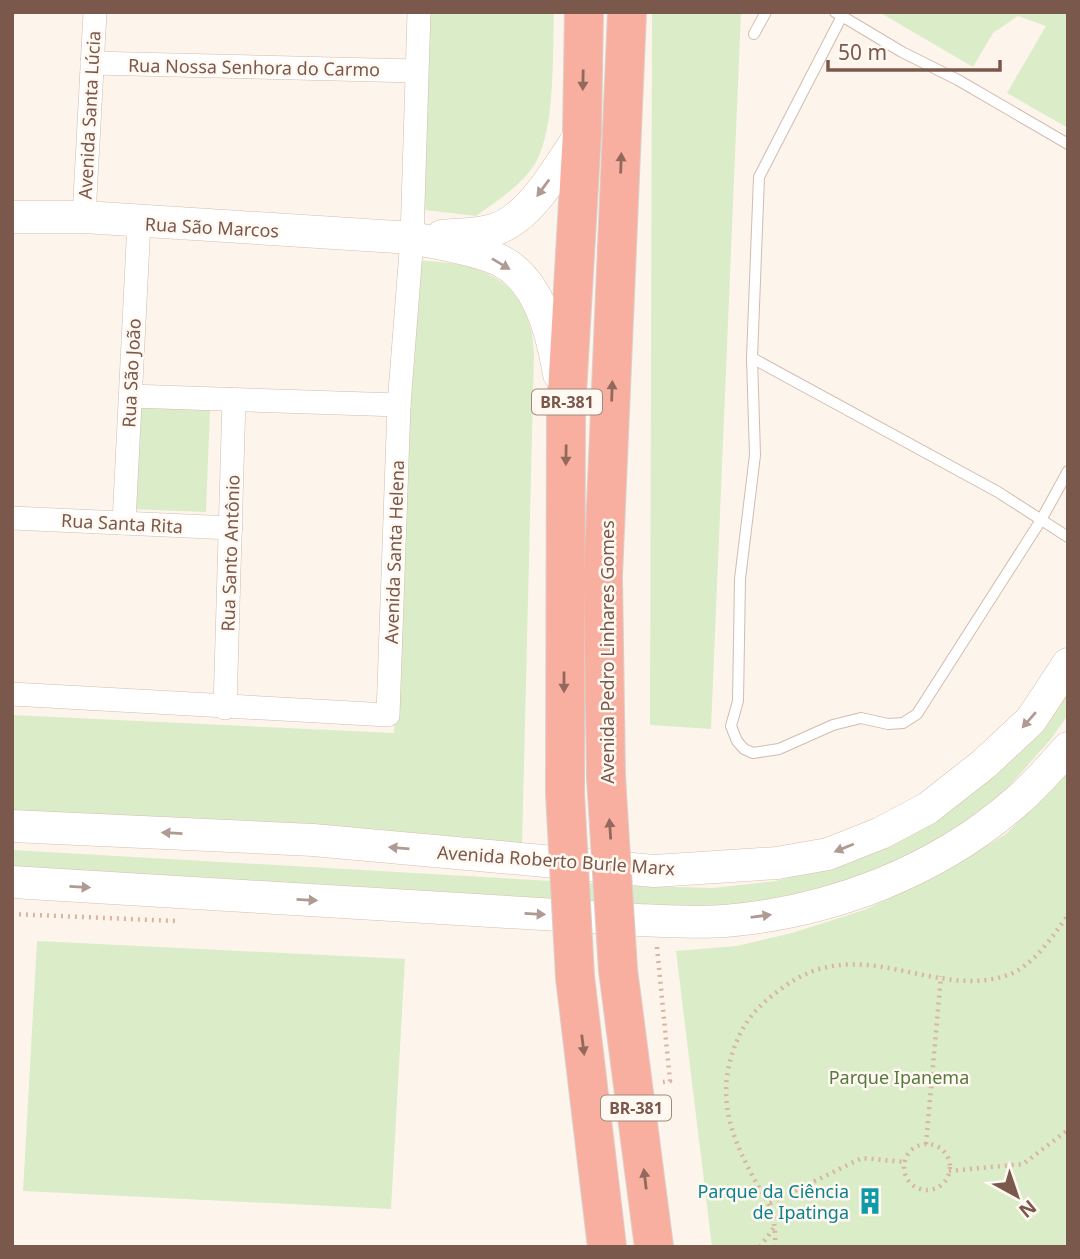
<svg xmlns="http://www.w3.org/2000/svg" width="1080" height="1259" viewBox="0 0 1080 1259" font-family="'Noto Sans',sans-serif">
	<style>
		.green { fill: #daedc8 }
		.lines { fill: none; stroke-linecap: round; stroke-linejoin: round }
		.lane-casing { stroke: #d2bbaf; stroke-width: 12 }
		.street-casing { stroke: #d2bbaf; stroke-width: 24 }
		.secondary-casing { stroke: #d7bdaf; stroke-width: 33 }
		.highway-casing { stroke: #dad0cd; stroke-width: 40 }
		.path { stroke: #dab3a3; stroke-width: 4.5; stroke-dasharray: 2 5; stroke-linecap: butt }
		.lane { stroke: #fff; stroke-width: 10 }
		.street { stroke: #fff; stroke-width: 23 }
		.secondary { stroke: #fff; stroke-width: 32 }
		.highway { stroke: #f9afa0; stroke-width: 38 }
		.highway-bridge-casing { stroke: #dad0cd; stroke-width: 40; stroke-linecap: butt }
		.highway-bridge { stroke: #f9afa0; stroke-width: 38 }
		.oneway { fill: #94695d }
		.oneway2 { fill: #b09b94 }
		.labels { text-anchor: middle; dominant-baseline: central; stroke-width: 5; stroke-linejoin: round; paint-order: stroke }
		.shield { fill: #fff9f2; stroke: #a3887e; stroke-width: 2 }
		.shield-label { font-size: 16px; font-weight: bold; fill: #7b584c }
		.street-label { font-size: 18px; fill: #7b584c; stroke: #fff9f2 }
		.park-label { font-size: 18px; fill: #577a40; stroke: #fff9f2 }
		.culture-label { font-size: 18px; fill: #0d838f; stroke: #fff9f2; text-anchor: end }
	</style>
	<rect width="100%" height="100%" fill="#fdf5eb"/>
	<g class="green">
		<path d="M 425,12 L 554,12 C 552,54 557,139 530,171 C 515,190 495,202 476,216 L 416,209 Z"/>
		<path d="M 652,12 L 741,12 L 711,729 L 650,725 Z"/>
		<path d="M 879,12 L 1068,12 L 1068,128 L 1007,93 L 1046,26 L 1018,16 L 993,33 L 973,67 Z"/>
		<path d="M 405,260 C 458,262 512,264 530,326 C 533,334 533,345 534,353 L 522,848 L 12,821 L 12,715 L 394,733 Z"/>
		<path d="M 134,406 L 210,409 L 206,512 L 129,509 Z"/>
		<path d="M 1068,686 L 1068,715 L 1051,739 L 1005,791 L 949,833 L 897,861 L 840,885 L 780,901 L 719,906 L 640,905 L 12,869 L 12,850 L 641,886 L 714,888 L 775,881 L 833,867 Z"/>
		<path d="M 1068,772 L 1068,1247 L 712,1247 L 676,951 L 737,946 L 792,933 L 864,910 L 935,877 L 1006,834 Z"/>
		<path d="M 37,941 L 405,959 L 391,1209 L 23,1191 Z"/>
	</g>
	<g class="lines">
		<defs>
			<g id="lane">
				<path d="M 835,12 L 902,52 L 958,80 L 1068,144"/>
				<path d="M 842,16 L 759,177 L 752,358 L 755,455 L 740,579 L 738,701 L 731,726 L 737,741 L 744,749 L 753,753 L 779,749 L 833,725 L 861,718 L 888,724 L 903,723 L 917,714 L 1041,520 L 1068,471"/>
				<path d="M 754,34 L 766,12"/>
				<path d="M 752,358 L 998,492 L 1068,537"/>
			</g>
			<g id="street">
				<path d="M 92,63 L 416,71"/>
				<path d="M 84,217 L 95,12"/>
				<path d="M 130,396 L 399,405"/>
				<path d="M 12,518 L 231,528"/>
				<path d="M 124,523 L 139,222"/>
				<path d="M 12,694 L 388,715 L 399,405 L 412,238 L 419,12"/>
				<path d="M 225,708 L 234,399"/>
			</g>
			<g id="secondary">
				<path d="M 12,217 L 84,217 L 412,238 C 440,244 470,248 497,259 C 539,278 552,333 559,374"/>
				<path d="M 442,236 C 459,234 479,235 496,229 C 533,217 560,163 582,133"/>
				<path d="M 12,826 L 313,840 L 654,871 L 777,863 L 828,854 L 881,833 L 928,808 L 984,764 L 1031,720 L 1068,664"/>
				<path d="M 12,882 L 640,920 C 668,921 697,923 725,921 C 831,912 936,872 1016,802 C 1035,786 1052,766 1068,748"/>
			</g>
			<g id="highway">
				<path d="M 606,777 L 603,576 L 627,12"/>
				<path d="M 565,793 L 566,410 L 582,133 L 584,12"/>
				<path d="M 618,970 L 654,1247"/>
				<path d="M 575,977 L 607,1247"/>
			</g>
		</defs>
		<use href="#lane" class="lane-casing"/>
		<use href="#street" class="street-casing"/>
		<use href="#secondary" class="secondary-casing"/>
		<use href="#highway" class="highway-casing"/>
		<g class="path">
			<path d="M 12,914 L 176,921"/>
			<path d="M 657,947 L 670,1081 L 663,1082"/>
			<path d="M 926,1144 L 941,976"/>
			<circle cx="927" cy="1167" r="23"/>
			<path d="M 949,1171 L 1023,1164 L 1068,1130"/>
			<path d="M 770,1203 L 862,1158 L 904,1162"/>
			<path d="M 12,1246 L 14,1247"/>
			<path d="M 760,1247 L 775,1226"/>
			<path d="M 775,1247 C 776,1207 768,1205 751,1173 C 726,1126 716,1087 739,1036 C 748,1016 764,1001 781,989 C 859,929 932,1001 1008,975 C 1032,967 1054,935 1068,915"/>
		</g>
		<use href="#lane" class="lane"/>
		<use href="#street" class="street"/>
		<use href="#secondary" class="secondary"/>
		<use href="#highway" class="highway"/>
		<defs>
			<g id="highway-bridge">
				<path d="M 606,777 L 618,970"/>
				<path d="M 565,793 L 575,977"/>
			</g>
		</defs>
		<use href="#highway-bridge" class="highway-bridge-casing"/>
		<use href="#highway-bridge" class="highway-bridge"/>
	</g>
	<defs><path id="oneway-solid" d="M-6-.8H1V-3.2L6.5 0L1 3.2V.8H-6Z" transform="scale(1.75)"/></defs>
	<g class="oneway">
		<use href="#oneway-solid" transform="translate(583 80) rotate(91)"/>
		<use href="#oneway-solid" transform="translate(621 163) rotate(-88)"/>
		<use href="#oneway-solid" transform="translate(612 391) rotate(-88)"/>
		<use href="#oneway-solid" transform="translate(566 455) rotate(91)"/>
		<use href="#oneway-solid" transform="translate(564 682) rotate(90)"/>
		<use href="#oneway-solid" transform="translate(610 829) rotate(-94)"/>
		<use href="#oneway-solid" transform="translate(583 1045) rotate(83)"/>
		<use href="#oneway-solid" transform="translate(645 1179) rotate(-97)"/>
	</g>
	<g class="oneway2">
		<use href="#oneway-solid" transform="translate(543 188) rotate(126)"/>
		<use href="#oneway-solid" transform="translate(501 264) rotate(31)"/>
		<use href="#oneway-solid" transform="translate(1029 720) rotate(131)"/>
		<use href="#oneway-solid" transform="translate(172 833) rotate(-177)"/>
		<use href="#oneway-solid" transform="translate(399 848) rotate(-175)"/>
		<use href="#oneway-solid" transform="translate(844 848) rotate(158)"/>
		<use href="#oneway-solid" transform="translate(80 887) rotate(3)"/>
		<use href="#oneway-solid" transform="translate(307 900) rotate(3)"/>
		<use href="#oneway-solid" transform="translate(535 914) rotate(3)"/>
		<use href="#oneway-solid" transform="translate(761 916) rotate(-8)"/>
	</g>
	<defs>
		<symbol id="building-bare" viewBox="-9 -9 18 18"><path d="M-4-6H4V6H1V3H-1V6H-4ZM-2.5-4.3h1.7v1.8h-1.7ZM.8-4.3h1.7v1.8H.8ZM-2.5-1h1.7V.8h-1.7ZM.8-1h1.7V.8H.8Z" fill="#0f9aa8" stroke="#fff9f2" stroke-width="2.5" paint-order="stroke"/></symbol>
	</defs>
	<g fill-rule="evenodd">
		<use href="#building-bare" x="851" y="1182" width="38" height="38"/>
	</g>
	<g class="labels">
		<g class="shield">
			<rect x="532" y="389.5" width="70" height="25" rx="5"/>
			<rect x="601" y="1095.5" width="70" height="25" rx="5"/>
		</g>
		<g class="shield-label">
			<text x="567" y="402">BR-381</text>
			<text x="636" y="1108">BR-381</text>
		</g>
		<g class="street-label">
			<text transform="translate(254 67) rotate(1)">Rua Nossa Senhora do Carmo</text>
			<text transform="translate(89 115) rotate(-87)">Avenida Santa Lúcia</text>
			<text transform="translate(212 227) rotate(3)">Rua São Marcos</text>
			<text transform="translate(131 373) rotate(-87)">Rua São João</text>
			<text transform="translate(122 523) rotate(3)">Rua Santa Rita</text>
			<text transform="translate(394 552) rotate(-88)">Avenida Santa Helena</text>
			<text transform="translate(230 553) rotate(-88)">Rua Santo Antônio</text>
			<text transform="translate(607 652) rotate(-90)">Avenida Pedro Linhares Gomes</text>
			<text transform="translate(556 860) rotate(4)">Avenida Roberto Burle Marx</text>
		</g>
		<g class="park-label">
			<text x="899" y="1077">Parque Ipanema</text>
		</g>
		<g class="culture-label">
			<text x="849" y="1191">Parque da Ciência<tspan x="849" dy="21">de Ipatinga</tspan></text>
		</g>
	</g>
	<rect width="1080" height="1259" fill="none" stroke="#7b584c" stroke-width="28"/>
	<g transform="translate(1017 1196) rotate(140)" stroke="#fff9f2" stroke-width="5" paint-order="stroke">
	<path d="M0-5L12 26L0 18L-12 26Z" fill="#7b584c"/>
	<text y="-10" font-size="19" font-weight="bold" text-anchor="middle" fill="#7b584c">N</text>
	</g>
	<path d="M828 60v10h172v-10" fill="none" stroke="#7b584c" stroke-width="3.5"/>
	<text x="838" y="60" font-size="21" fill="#7b584c" stroke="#fff9f2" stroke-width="5" paint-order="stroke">50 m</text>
</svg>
